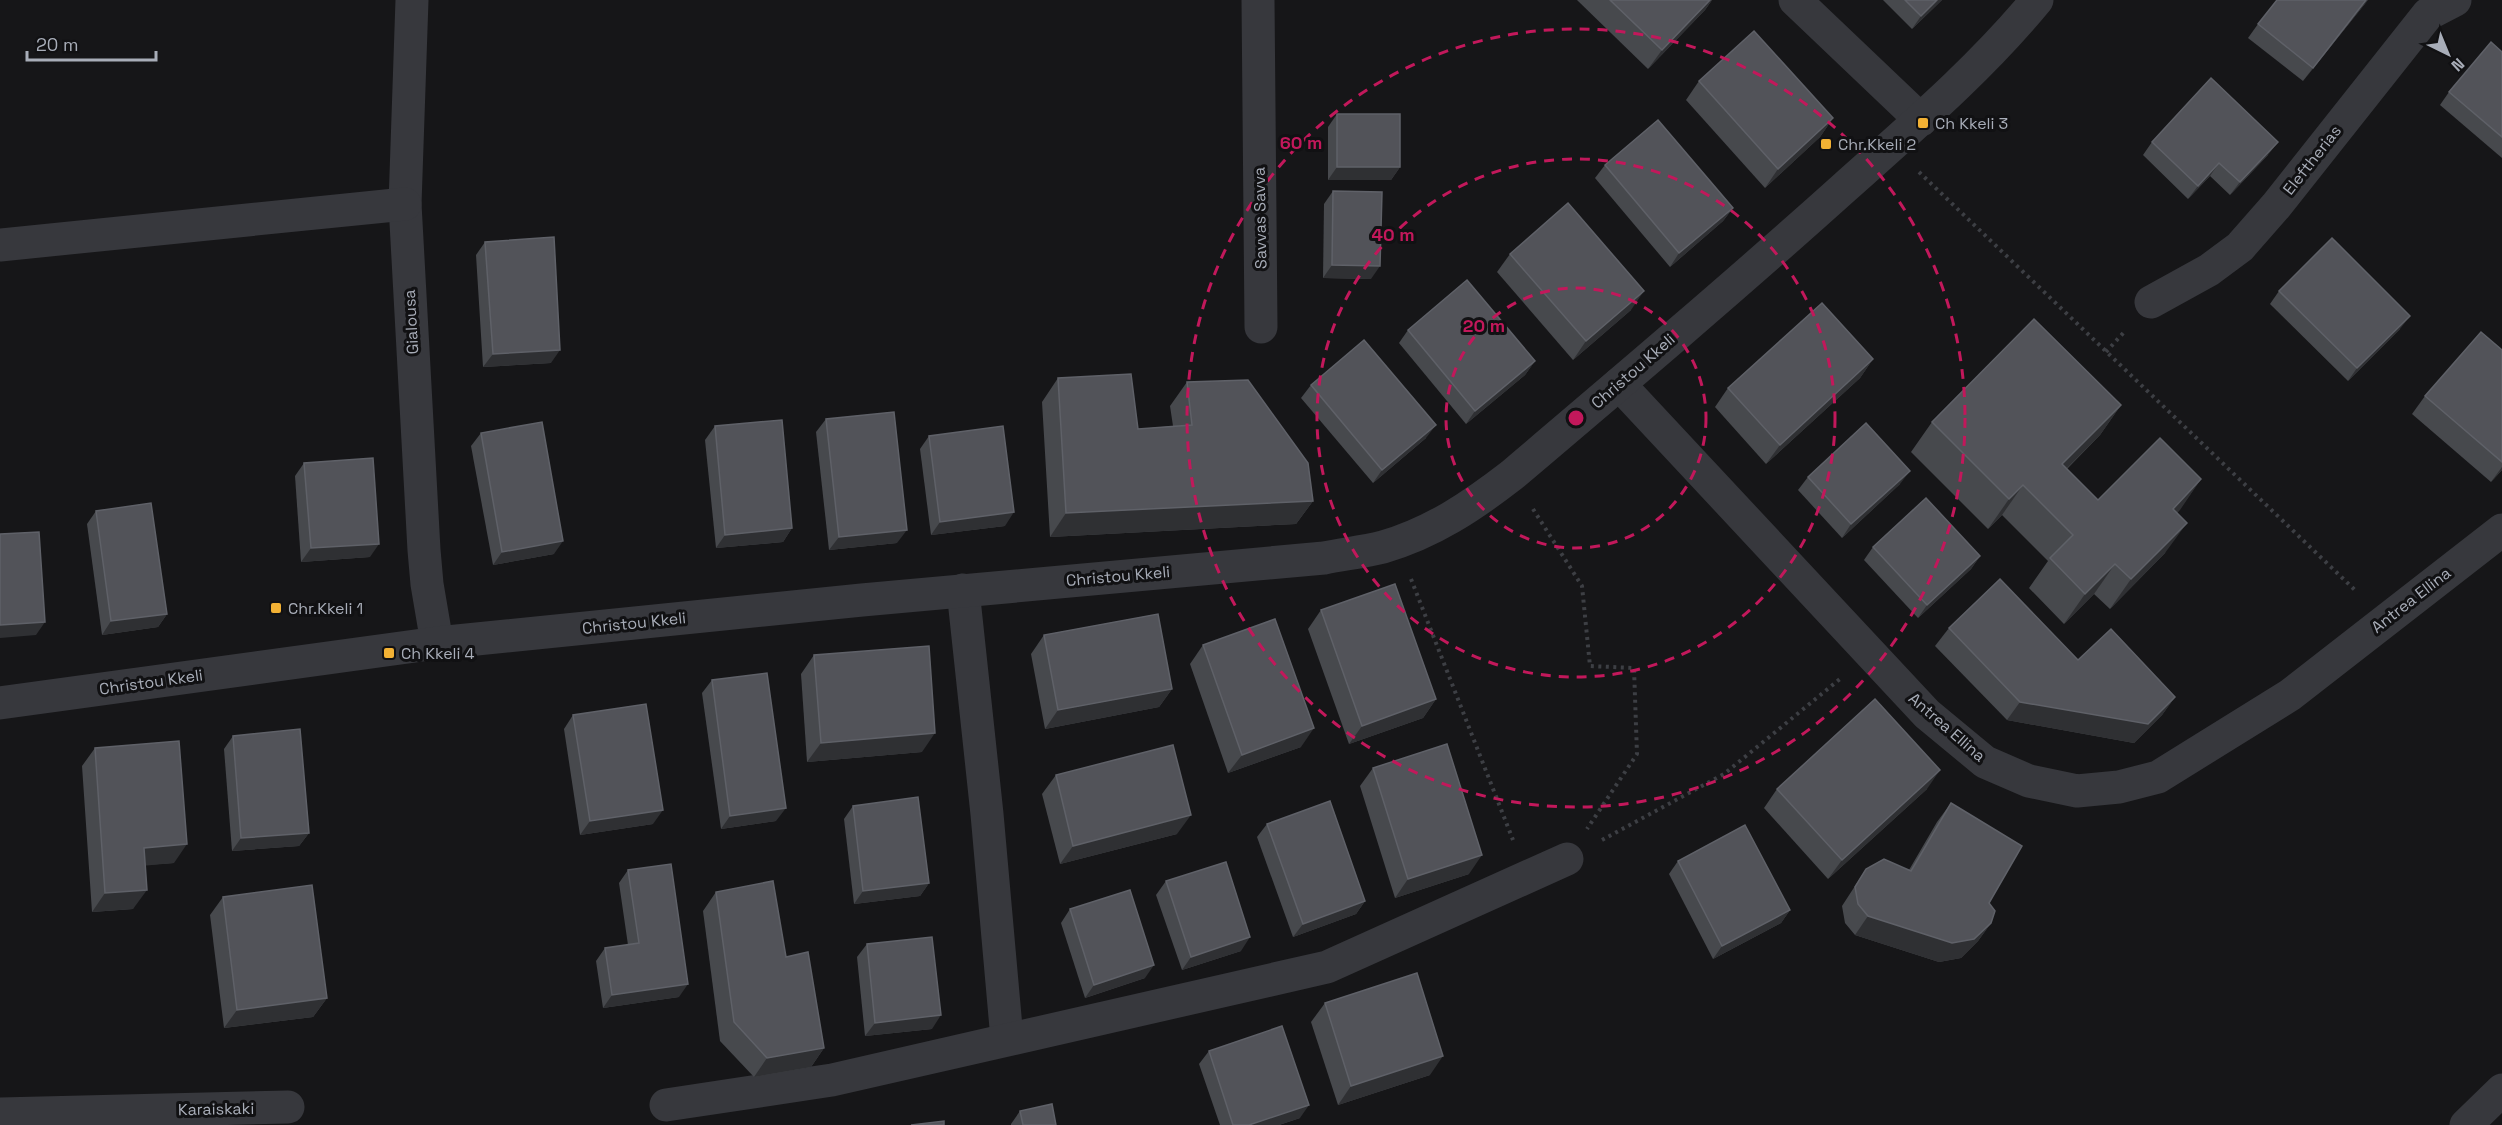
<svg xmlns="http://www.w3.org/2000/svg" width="2502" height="1125" viewBox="0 0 2502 1125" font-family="'Space Grotesk',sans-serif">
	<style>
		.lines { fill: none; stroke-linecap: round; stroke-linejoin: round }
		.path { stroke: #3d3f44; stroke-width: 4; stroke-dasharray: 3 4.5; stroke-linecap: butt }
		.minor { stroke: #37383d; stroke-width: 33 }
		.wall { fill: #47494d }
		.shaded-wall { fill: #2f3033 }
		.building { fill: #525359; stroke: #5f6168; stroke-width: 1.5 }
		.ring { fill: none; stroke: #c2185b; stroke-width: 3; stroke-dasharray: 10 8 }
		.poi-dot { fill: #f2b134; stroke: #111113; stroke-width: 2 }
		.labels { text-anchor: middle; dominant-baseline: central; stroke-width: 6; stroke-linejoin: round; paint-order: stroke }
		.poi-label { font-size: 16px; fill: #a8adb8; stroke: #111113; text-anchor: start }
		.street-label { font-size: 16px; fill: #a8adb8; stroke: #111113 }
		.centre { fill: #c2185b; stroke: #111113; stroke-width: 3 }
		.ring-label { font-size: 18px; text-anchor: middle; font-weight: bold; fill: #c2185b; stroke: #111113; stroke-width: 6; stroke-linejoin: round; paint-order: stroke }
	</style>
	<rect width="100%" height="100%" fill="#161618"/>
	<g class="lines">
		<g class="path">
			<path d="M 1919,172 L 2357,592"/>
			<path d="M 2106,352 L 2126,330"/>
			<path d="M 1533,509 L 1582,586 L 1590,666 L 1634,668 L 1637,754 L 1587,829"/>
			<path d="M 1411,579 L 1513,840"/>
			<path d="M 1602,840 L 1724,774 L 1840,679"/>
		</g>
		<g class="minor">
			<path d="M 412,0 L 405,204 L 424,550 L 427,584 L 437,643"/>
			<path d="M 1258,0 L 1261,327"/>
			<path d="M 1795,0 L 1921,120"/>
			<path d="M 0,245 L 405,204"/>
			<path d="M 2151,302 L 2209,270 L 2240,247 L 2276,206 L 2428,14 L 2455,0"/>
			<path d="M 1619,384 L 1927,714 L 1985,762 L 2029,781 L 2077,791 L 2119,787 L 2158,777 L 2290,695 L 2502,530"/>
			<path d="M 963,590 L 987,814 L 1007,1039"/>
			<path d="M 0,703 L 437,643 L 862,600 L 1324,558 C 1343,554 1364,552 1383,547 C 1432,533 1472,506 1512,475 C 1624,380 1736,285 1845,187 C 1912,127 1980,69 2037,0"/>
			<path d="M 666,1105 L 832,1080 L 1327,967 L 1567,859"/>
			<path d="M 0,1114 L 288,1107"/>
			<path d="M 2466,1125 L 2502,1090"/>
		</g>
	</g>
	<g class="wall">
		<path d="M 1577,0 L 1712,0 L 1705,10 L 1648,69 Z"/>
		<path d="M 1883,0 L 1942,0 L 1912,29 Z"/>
		<path d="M 2368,0 L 2303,81 L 2248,38 L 2258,24 Z"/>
		<path d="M 2502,52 L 2502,158 L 2440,105 L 2449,92 Z"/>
		<path d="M 1699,81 L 1833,118 L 1820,137 L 1765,188 L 1686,100 Z"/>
		<path d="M 1337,114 L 1400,167 L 1391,180 L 1328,180 L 1328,127 Z"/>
		<path d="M 2152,142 L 2268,155 L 2230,195 L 2210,176 L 2188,199 L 2143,155 Z"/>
		<path d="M 1605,165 L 1733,208 L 1723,221 L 1670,267 L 1595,178 Z"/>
		<path d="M 1333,191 L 1371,279 L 1323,278 L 1324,204 Z"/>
		<path d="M 485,242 L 551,363 L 483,367 L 476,255 Z"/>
		<path d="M 1510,254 L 1631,310 L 1573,360 L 1497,272 Z"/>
		<path d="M 2279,291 L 2400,329 L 2348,381 L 2270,304 Z"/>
		<path d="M 1408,330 L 1535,361 L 1525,375 L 1466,424 L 1399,343 Z"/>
		<path d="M 2502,350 L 2502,470 L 2491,482 L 2412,414 L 2425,396 Z"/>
		<path d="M 1873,359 L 1860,378 L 1766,464 L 1715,407 L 1728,388 Z"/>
		<path d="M 1058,378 L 1138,429 L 1173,426 L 1170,406 L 1187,382 L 1313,501 L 1296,524 L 1050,537 L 1042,402 Z"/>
		<path d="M 1311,385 L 1426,438 L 1373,483 L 1301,398 Z"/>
		<path d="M 2121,405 L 2100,435 L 2067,469 L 2098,500 L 2201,479 L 2177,513 L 2165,553 L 2110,609 L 2094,594 L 2064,624 L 2029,588 L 2048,561 L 2002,515 L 1988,529 L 1911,452 L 1932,422 Z"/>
		<path d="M 826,419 L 897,543 L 829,550 L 816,432 Z"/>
		<path d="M 715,426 L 792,528 L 783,542 L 716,548 L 705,440 Z"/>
		<path d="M 481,433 L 554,554 L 493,565 L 471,446 Z"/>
		<path d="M 929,436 L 1005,526 L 931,535 L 920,449 Z"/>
		<path d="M 304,463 L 370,557 L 301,562 L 295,476 Z"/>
		<path d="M 1808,477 L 1900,484 L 1842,538 L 1798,490 Z"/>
		<path d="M 96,511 L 167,614 L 158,627 L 102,635 L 87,524 Z"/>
		<path d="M 1873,547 L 1980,556 L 1971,569 L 1918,618 L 1864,560 Z"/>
		<path d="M 1321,610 L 1436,699 L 1423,718 L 1349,744 L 1308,629 Z"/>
		<path d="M 1949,628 L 2175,697 L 2162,715 L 2134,743 L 2007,720 L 1935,646 Z"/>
		<path d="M 1044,635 L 1172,689 L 1159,707 L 1045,729 L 1031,654 Z"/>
		<path d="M 1203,645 L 1301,747 L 1228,773 L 1190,664 Z"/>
		<path d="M 814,655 L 922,752 L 807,762 L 801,674 Z"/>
		<path d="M 712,680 L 776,821 L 721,829 L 702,693 Z"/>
		<path d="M 573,715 L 653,824 L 580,835 L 564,729 Z"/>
		<path d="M 233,736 L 309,833 L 299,846 L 232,851 L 224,749 Z"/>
		<path d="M 95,748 L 174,863 L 145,865 L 133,909 L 92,912 L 82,766 Z"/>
		<path d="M 1373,768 L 1469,874 L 1395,898 L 1360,786 Z"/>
		<path d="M 1056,775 L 1177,834 L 1060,864 L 1042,794 Z"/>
		<path d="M 1777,789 L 1927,789 L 1828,879 L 1764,808 Z"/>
		<path d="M 1951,803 L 1989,903 L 1991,923 L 1978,941 L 1961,958 L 1939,962 L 1855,935 L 1845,923 L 1842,906 L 1866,869 L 1909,870 L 1937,822 Z"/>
		<path d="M 853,806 L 929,883 L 920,896 L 854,904 L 844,819 Z"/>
		<path d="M 1267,824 L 1365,901 L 1356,914 L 1293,937 L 1257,837 Z"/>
		<path d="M 1678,861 L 1790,910 L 1781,923 L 1713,959 L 1669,874 Z"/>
		<path d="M 628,870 L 679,997 L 603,1008 L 596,961 L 605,948 L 628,945 L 619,883 Z"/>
		<path d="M 1166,881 L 1241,951 L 1182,970 L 1156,895 Z"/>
		<path d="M 716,892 L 786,957 L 824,1048 L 811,1067 L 754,1077 L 720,1041 L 703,911 Z"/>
		<path d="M 223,897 L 327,998 L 313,1017 L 224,1028 L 210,915 Z"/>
		<path d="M 1070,909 L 1145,978 L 1085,998 L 1061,923 Z"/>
		<path d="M 867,944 L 932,1029 L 865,1036 L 857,957 Z"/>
		<path d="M 1325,1003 L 1430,1075 L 1338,1105 L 1311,1022 Z"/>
		<path d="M 1209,1051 L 1300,1118 L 1279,1125 L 1220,1125 L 1199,1064 Z"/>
		<path d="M 1020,1111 L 1056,1125 L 1011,1125 L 1011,1124 Z"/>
	</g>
	<g class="shaded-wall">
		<path d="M 1710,0 L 1712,0 L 1705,10 L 1648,69 L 1662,50 Z"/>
		<path d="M 1937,0 L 1942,0 L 1912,29 L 1921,16 Z"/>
		<path d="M 2366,0 L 2368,0 L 2303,81 L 2313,68 Z"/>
		<path d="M 1833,118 L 1820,137 L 1765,188 L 1778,169 Z"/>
		<path d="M 2278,142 L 2268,155 L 2230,195 L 2240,182 Z"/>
		<path d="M 2219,163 L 2210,176 L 2188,199 L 2198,186 Z"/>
		<path d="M 1337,167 L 1400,167 L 1391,180 L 1328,180 Z"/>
		<path d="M 1733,208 L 1723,221 L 1670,267 L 1679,253 Z"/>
		<path d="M 1332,265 L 1380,266 L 1371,279 L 1323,278 Z"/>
		<path d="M 1644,291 L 1631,310 L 1573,360 L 1586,341 Z"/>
		<path d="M 2410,316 L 2400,329 L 2348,381 L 2357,368 Z"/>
		<path d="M 560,350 L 551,363 L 483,367 L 493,354 Z"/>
		<path d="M 1873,359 L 1860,378 L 1766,464 L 1780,445 Z"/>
		<path d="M 1535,361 L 1525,375 L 1466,424 L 1475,411 Z"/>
		<path d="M 2121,405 L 2100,435 L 2041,494 L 2062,464 Z"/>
		<path d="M 1436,425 L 1426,438 L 1373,483 L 1382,470 Z"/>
		<path d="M 2502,467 L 2502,470 L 2491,482 Z"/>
		<path d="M 1910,471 L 1900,484 L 1842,538 L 1851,524 Z"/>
		<path d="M 2201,479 L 2180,510 L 2152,539 L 2173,509 Z"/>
		<path d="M 2023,485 L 2002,515 L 1988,529 L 2009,499 Z"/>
		<path d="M 1313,501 L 1296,524 L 1050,537 L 1066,513 Z"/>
		<path d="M 1014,512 L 1005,526 L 931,535 L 940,522 Z"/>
		<path d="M 2187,523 L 2165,553 L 2110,609 L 2131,579 Z"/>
		<path d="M 792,528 L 783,542 L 716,548 L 725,535 Z"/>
		<path d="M 907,530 L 897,543 L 829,550 L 839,537 Z"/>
		<path d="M 563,541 L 554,554 L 493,565 L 502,552 Z"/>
		<path d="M 379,544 L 370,557 L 301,562 L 311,548 Z"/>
		<path d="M 1980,556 L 1971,569 L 1918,618 L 1927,605 Z"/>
		<path d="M 2115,564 L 2094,594 L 2064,624 L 2085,594 Z"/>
		<path d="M 167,614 L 158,627 L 102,635 L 111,621 Z"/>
		<path d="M 45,622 L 36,635 L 0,638 L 0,625 Z"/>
		<path d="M 1172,689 L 1159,707 L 1045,729 L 1058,710 Z"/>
		<path d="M 2175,697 L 2162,715 L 2134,743 L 2007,720 L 2020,702 Z"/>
		<path d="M 1436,699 L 1423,718 L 1349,744 L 1362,726 Z"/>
		<path d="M 1314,728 L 1301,747 L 1228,773 L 1242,755 Z"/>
		<path d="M 935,733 L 922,752 L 807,762 L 821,743 Z"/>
		<path d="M 1940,770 L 1927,789 L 1828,879 L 1842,860 Z"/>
		<path d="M 786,808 L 776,821 L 721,829 L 730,816 Z"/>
		<path d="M 663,810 L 653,824 L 580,835 L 590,821 Z"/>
		<path d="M 1191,815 L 1177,834 L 1060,864 L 1073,846 Z"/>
		<path d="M 309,833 L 299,846 L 232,851 L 241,838 Z"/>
		<path d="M 187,844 L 174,863 L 130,867 L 144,848 Z"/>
		<path d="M 1482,855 L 1469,874 L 1395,898 L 1408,879 Z"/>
		<path d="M 929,883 L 920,896 L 854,904 L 863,891 Z"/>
		<path d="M 147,890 L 133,909 L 92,912 L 105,893 Z"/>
		<path d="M 1365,901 L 1356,914 L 1293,937 L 1303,924 Z"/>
		<path d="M 1790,910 L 1781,923 L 1713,959 L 1722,946 Z"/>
		<path d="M 1868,916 L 1991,923 L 1978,941 L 1961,958 L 1939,962 L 1855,935 Z"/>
		<path d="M 1250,937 L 1241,951 L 1182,970 L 1191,957 Z"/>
		<path d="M 1154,965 L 1145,978 L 1085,998 L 1094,985 Z"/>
		<path d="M 688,984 L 679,997 L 603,1008 L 612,995 Z"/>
		<path d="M 327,998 L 313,1017 L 224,1028 L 237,1010 Z"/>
		<path d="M 941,1015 L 932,1029 L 865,1036 L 875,1023 Z"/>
		<path d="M 824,1048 L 811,1067 L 754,1077 L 767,1058 Z"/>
		<path d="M 1443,1056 L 1430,1075 L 1338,1105 L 1351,1086 Z"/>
		<path d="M 1309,1105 L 1300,1118 L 1279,1125 L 1249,1125 Z"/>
	</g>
	<g class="building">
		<path d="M 1610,0 L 1710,0 L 1662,50 Z"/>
		<path d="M 1905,0 L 1937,0 L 1921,16 Z"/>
		<path d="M 2277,0 L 2366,0 L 2313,68 L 2258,24 Z"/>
		<path d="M 1754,31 L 1833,118 L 1778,169 L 1699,81 Z"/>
		<path d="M 2491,42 L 2502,52 L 2502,137 L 2449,92 Z"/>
		<path d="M 2211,78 L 2278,142 L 2240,182 L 2219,163 L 2198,186 L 2152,142 Z"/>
		<rect x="1337" y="114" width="63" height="53"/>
		<path d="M 1658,120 L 1733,208 L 1679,253 L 1605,165 Z"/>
		<path d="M 1333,191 L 1382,192 L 1380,266 L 1332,265 Z"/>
		<path d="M 1568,203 L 1644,291 L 1586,341 L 1510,254 Z"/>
		<path d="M 554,237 L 560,350 L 493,354 L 485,242 Z"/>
		<path d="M 2332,238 L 2410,316 L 2357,368 L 2279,291 Z"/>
		<path d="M 1467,280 L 1535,361 L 1475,411 L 1408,330 Z"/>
		<path d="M 1822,303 L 1873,359 L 1780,445 L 1728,388 Z"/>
		<path d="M 2034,319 L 2121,405 L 2062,464 L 2098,500 L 2160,438 L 2201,479 L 2173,509 L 2187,523 L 2131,579 L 2115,564 L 2085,594 L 2050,558 L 2073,535 L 2023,485 L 2009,499 L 1932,422 Z"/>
		<path d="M 2481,332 L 2502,350 L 2502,462 L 2425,396 Z"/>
		<path d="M 1364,340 L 1436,425 L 1382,470 L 1311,385 Z"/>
		<path d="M 1131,374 L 1138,429 L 1192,425 L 1187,382 L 1248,380 L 1308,463 L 1313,501 L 1066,513 L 1058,378 Z"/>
		<path d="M 894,412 L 907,530 L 839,537 L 826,419 Z"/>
		<path d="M 782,420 L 792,528 L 725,535 L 715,426 Z"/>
		<path d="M 542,422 L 563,541 L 502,552 L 481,433 Z"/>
		<path d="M 1866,423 L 1910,471 L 1851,524 L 1808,477 Z"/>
		<path d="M 1003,426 L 1014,512 L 940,522 L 929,436 Z"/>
		<path d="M 373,458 L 379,544 L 311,548 L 304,463 Z"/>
		<path d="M 1926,498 L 1980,556 L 1927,605 L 1873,547 Z"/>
		<path d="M 151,503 L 167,614 L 111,621 L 96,511 Z"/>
		<path d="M 39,532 L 45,622 L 0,625 L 0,534 Z"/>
		<path d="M 2000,579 L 2078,660 L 2111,629 L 2175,697 L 2148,724 L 2020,702 L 1949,628 Z"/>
		<path d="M 1395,584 L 1436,699 L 1362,726 L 1321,610 Z"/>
		<path d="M 1158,614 L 1172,689 L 1058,710 L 1044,635 Z"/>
		<path d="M 1275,619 L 1314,728 L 1242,755 L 1203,645 Z"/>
		<path d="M 929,646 L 935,733 L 821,743 L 814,655 Z"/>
		<path d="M 767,673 L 786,808 L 730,816 L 712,680 Z"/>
		<path d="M 1875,699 L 1940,770 L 1842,860 L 1777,789 Z"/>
		<path d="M 646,704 L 663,810 L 590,821 L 573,715 Z"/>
		<path d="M 300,729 L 309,833 L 241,838 L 233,736 Z"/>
		<path d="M 179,741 L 187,844 L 144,848 L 147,890 L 105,893 L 95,748 Z"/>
		<path d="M 1447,744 L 1482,855 L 1408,879 L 1373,768 Z"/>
		<path d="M 1173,745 L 1191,815 L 1073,846 L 1056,775 Z"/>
		<path d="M 918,797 L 929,883 L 863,891 L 853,806 Z"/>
		<path d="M 1330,801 L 1365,901 L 1303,924 L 1267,824 Z"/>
		<path d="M 1951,803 L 2022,846 L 1989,903 L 1995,911 L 1991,923 L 1974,939 L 1952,943 L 1868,916 L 1858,904 L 1855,887 L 1866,869 L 1884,859 L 1911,871 Z"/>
		<path d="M 1745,825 L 1790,910 L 1722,946 L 1678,861 Z"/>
		<path d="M 1226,862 L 1250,937 L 1191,957 L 1166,881 Z"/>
		<path d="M 671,864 L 688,984 L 612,995 L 605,948 L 639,943 L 628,870 Z"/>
		<path d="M 773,881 L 786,957 L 808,952 L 824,1048 L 767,1058 L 734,1022 L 716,892 Z"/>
		<path d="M 312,885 L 327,998 L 237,1010 L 223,897 Z"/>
		<path d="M 1130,890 L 1154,965 L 1094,985 L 1070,909 Z"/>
		<path d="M 932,937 L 941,1015 L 875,1023 L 867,944 Z"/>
		<path d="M 1417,973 L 1443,1056 L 1351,1086 L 1325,1003 Z"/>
		<path d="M 1282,1026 L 1309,1105 L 1249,1125 L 1233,1125 L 1209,1051 Z"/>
		<path d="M 1052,1104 L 1056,1125 L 1023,1125 L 1020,1111 Z"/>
		<path d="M 944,1121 L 944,1125 L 911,1125 Z"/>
	</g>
	<g class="ring">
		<circle cx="1576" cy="418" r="130"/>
		<circle cx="1576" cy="418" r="259"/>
		<circle cx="1576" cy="418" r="389"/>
	</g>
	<g class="poi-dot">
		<rect x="1917" y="117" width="12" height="12" rx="3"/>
		<rect x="1820" y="138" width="12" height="12" rx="3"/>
		<rect x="270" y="602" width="12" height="12" rx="3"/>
		<rect x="383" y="647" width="12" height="12" rx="3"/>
	</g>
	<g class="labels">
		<g class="poi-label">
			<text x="1935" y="123">Ch Kkeli 3</text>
			<text x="1838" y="144">Chr.Kkeli 2</text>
			<text x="288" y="608">Chr.Kkeli 1</text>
			<text x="401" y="653">Ch Kkeli 4</text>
		</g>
		<g class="street-label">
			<text transform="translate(2312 160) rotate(-52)">Eleftherias</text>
			<text transform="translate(1260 218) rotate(-91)">Savvas Savva</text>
			<text transform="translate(411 322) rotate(-93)">Gialousa</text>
			<text transform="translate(1633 371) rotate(-41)">Christou Kkeli</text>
			<text transform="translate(1118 576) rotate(-5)">Christou Kkeli</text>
			<text transform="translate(2411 600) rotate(-38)">Antrea Ellina</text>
			<text transform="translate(634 623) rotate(-6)">Christou Kkeli</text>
			<text transform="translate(151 682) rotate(-8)">Christou Kkeli</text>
			<text transform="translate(1947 727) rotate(41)">Antrea Ellina</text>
			<text transform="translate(216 1109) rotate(-1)">Karaiskaki</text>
		</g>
	</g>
	<circle cx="1576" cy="418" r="9" class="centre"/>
	<g class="ring-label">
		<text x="1301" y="149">60 m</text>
		<text x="1393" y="241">40 m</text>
		<text x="1484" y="332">20 m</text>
	</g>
	<g transform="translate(2448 54) rotate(137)" stroke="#111113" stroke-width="4.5" paint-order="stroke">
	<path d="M0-4.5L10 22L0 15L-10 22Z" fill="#a8adb8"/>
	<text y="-9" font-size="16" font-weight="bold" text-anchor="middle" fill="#a8adb8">N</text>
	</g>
	<path d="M27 51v9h129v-9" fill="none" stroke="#a8adb8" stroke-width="3"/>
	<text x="36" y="51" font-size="18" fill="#a8adb8" stroke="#111113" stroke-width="4.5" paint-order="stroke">20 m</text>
</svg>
